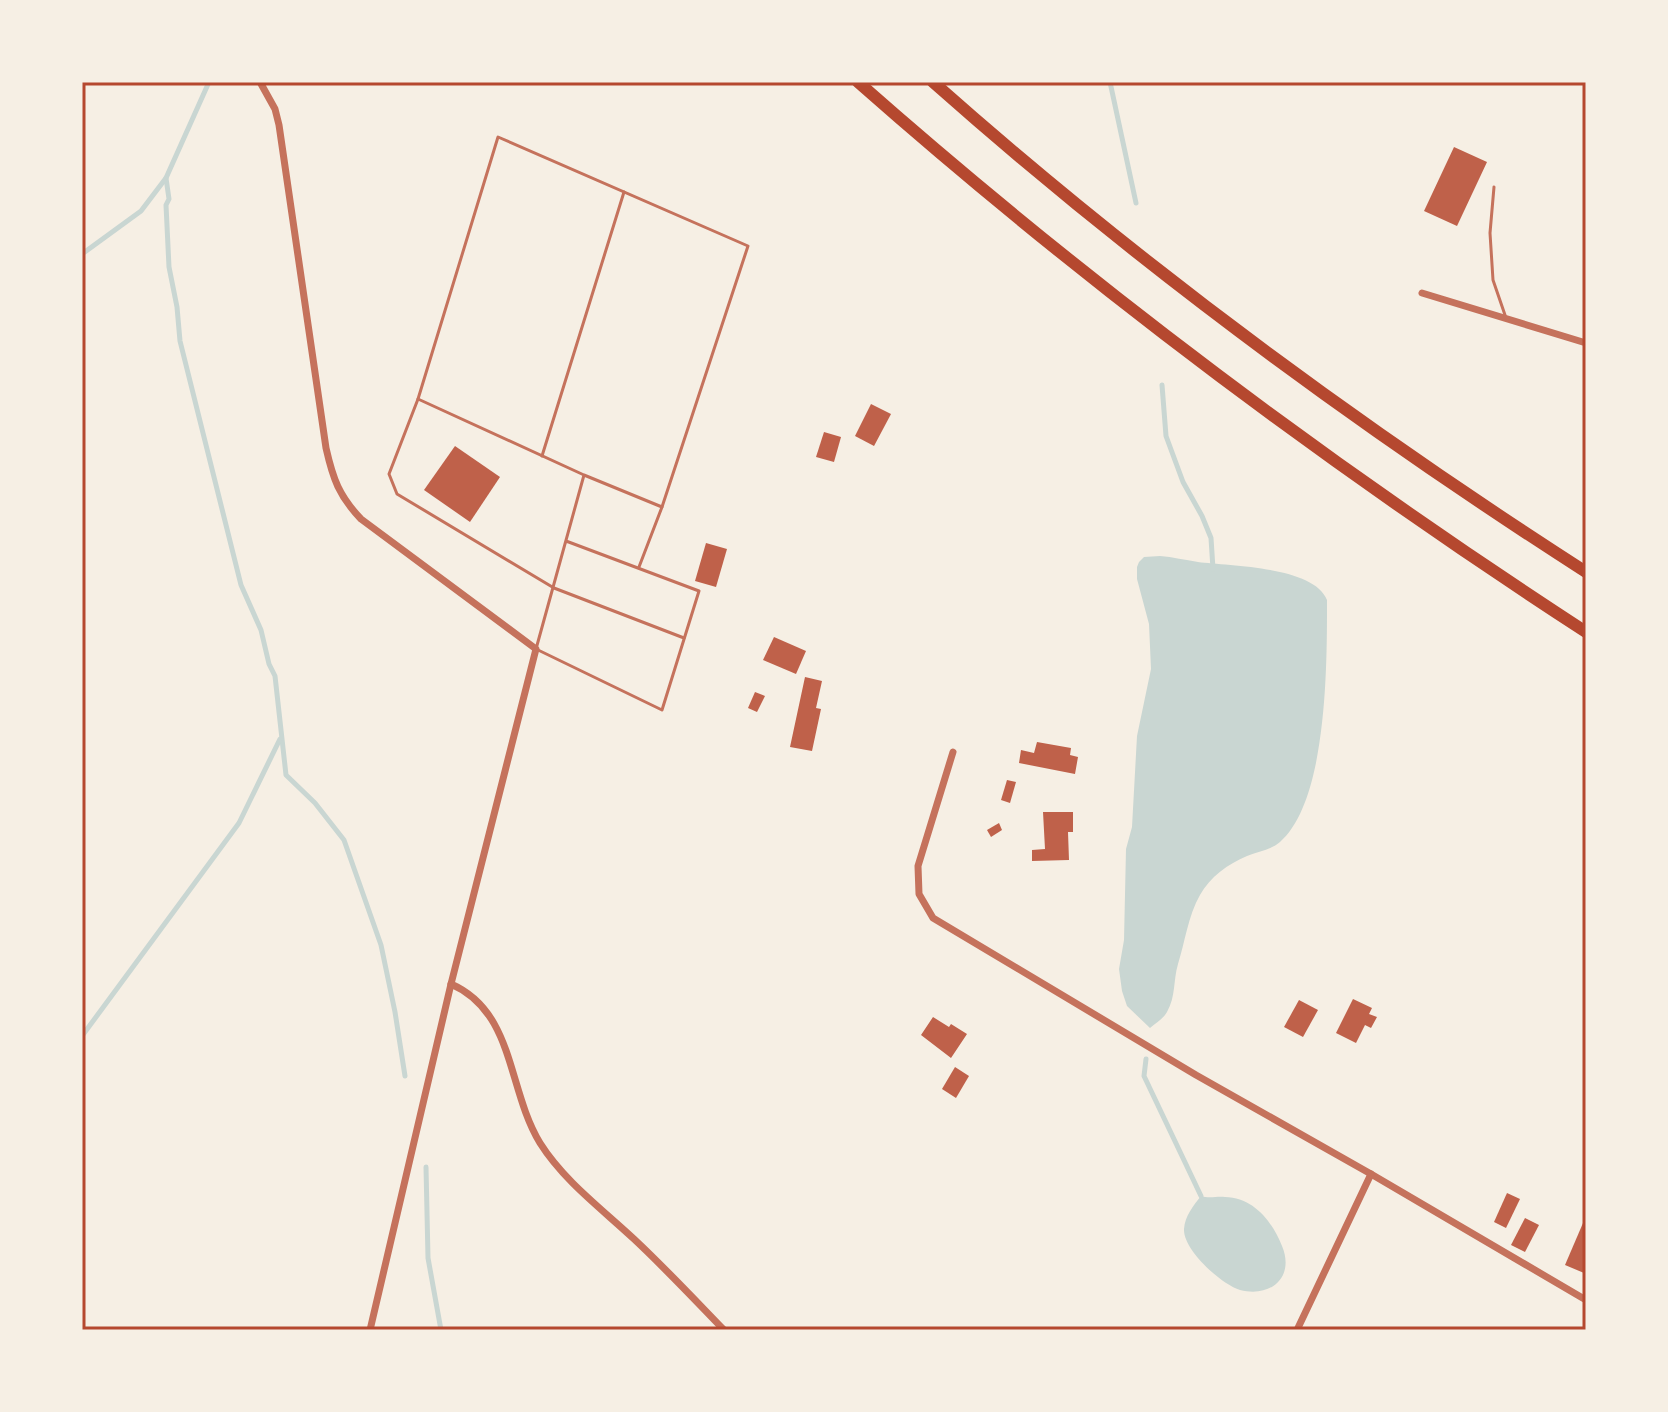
<svg xmlns="http://www.w3.org/2000/svg" width="1668" height="1412" viewBox="0 0 1668 1412" font-family="'DM Sans',sans-serif">
	<style>
		.water { fill: #c9d6d2 }
		.lines { fill: none; stroke-linecap: round; stroke-linejoin: round }
		.stream { stroke: #c9d6d2; stroke-width: 5 }
		.building { fill: #bf614a }
		.service { stroke: #c5725c; stroke-width: 3 }
		.minor { stroke: #c5725c; stroke-width: 7 }
		.motorway { stroke: #b5482f; stroke-width: 12 }
		.neatline { fill: none; stroke: #b5482f; stroke-width: 3 }
	</style>
	<rect width="100%" height="100%" fill="#f6efe4"/>
	<g class="water">
		<path d="M 1160,556 C 1173,557 1185,560 1198,562 C 1228,566 1314,566 1327,600 C 1327,661 1328,800 1280,842 C 1271,850 1258,851 1247,856 C 1228,864 1210,877 1200,895 C 1188,916 1185,942 1178,964 C 1173,981 1176,996 1167,1012 C 1163,1019 1156,1023 1150,1028 L 1127,1006 L 1122,991 L 1119,969 L 1124,940 L 1126,849 L 1132,827 L 1137,736 L 1151,669 L 1149,624 L 1137,579 L 1137,567 L 1139,562 L 1144,557 Z"/>
		<path d="M 1201,1196 C 1210,1199 1216,1196 1225,1197 C 1254,1198 1272,1221 1282,1246 C 1295,1277 1271,1298 1240,1290 C 1221,1284 1183,1250 1184,1229 C 1185,1216 1193,1206 1201,1196 Z"/>
	</g>
	<g class="lines">
		<g class="stream">
			<path d="M 1110,82 L 1136,203"/>
			<path d="M 166,178 L 169,199 L 166,205 L 169,267 L 177,307 L 180,341 L 241,585 L 261,630 L 269,664 L 275,676 L 286,775 L 315,803 L 344,840 L 381,945 L 395,1012 L 405,1076"/>
			<path d="M 82,254 L 141,211 L 166,178 L 209,82"/>
			<path d="M 1162,385 L 1166,436 L 1183,482 L 1202,516 L 1211,538 L 1213,569"/>
			<path d="M 82,1036 L 239,823 L 280,739"/>
			<path d="M 1146,1059 L 1144,1076 L 1201,1196"/>
			<path d="M 426,1167 L 428,1258 L 441,1330"/>
		</g>
	</g>
	<g class="building">
		<path d="M 1454,147 L 1487,162 L 1457,226 L 1424,211 Z"/>
		<path d="M 871,404 L 891,414 L 874,446 L 855,436 Z"/>
		<path d="M 824,432 L 841,437 L 834,462 L 816,457 Z"/>
		<path d="M 455,446 L 500,477 L 470,522 L 424,490 Z"/>
		<path d="M 706,543 L 727,549 L 716,587 L 695,581 Z"/>
		<path d="M 774,637 L 806,651 L 796,674 L 763,660 Z"/>
		<path d="M 805,677 L 822,681 L 816,708 L 821,709 L 812,751 L 790,747 Z"/>
		<path d="M 755,692 L 765,696 L 757,712 L 748,708 Z"/>
		<path d="M 1037,742 L 1071,748 L 1070,755 L 1078,757 L 1075,774 L 1019,763 L 1021,750 L 1034,753 Z"/>
		<path d="M 1007,780 L 1016,782 L 1010,803 L 1001,800 Z"/>
		<path d="M 1043,812 L 1073,812 L 1073,832 L 1068,832 L 1069,860 L 1032,861 L 1032,850 L 1045,849 Z"/>
		<path d="M 999,823 L 1002,830 L 991,837 L 987,830 Z"/>
		<path d="M 1353,999 L 1372,1008 L 1369,1014 L 1377,1017 L 1371,1028 L 1365,1025 L 1356,1043 L 1336,1033 Z"/>
		<path d="M 1299,1000 L 1318,1010 L 1303,1037 L 1284,1027 Z"/>
		<path d="M 933,1017 L 949,1027 L 951,1024 L 967,1034 L 951,1058 L 921,1035 Z"/>
		<path d="M 955,1067 L 969,1076 L 956,1098 L 942,1089 Z"/>
		<path d="M 1507,1193 L 1520,1199 L 1506,1228 L 1494,1222 Z"/>
		<path d="M 1586,1216 L 1586,1268 L 1584,1273 L 1565,1265 Z"/>
		<path d="M 1525,1218 L 1539,1225 L 1525,1252 L 1511,1245 Z"/>
	</g>
	<g class="lines">
		<g class="service">
			<path d="M 1494,187 L 1490,233 L 1493,280 L 1505,315"/>
			<path d="M 418,399 L 389,474 L 397,494 L 554,588 L 684,638"/>
			<path d="M 542,456 L 624,192"/>
			<path d="M 566,541 L 699,591 L 662,710 L 536,649 L 584,475 L 662,507 L 748,246 L 498,137 L 418,399 L 584,475"/>
			<path d="M 639,567 L 662,507"/>
		</g>
		<g class="minor">
			<path d="M 260,82 L 275,109 L 279,125 L 326,448 C 333,479 339,496 361,519 L 536,649 L 451,984 L 370,1330"/>
			<path d="M 1422,293 L 1586,343"/>
			<path d="M 953,752 L 918,866 L 919,894 L 933,918 L 1196,1075 L 1371,1174 L 1586,1300"/>
			<path d="M 451,984 C 515,1012 507,1089 540,1143 C 564,1181 602,1209 634,1239 C 665,1268 694,1299 724,1330"/>
			<path d="M 1297,1330 L 1371,1174"/>
		</g>
		<g class="motorway">
			<path d="M 858,82 C 1088,285 1329,465 1586,632"/>
			<path d="M 933,82 C 1137,263 1357,425 1586,572"/>
		</g>
	</g>
	<rect width="1668" height="1412" fill="none" stroke="#f6efe4" stroke-width="168"/>
	<rect x="84" y="84" width="1500" height="1244" class="neatline"/>
</svg>
